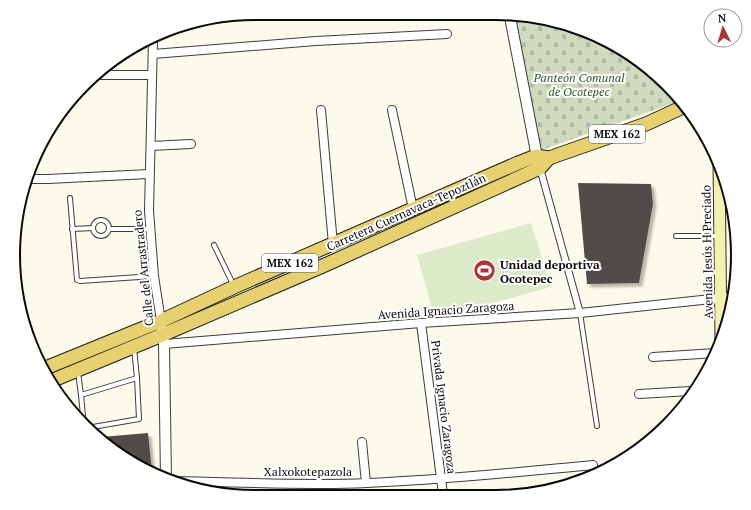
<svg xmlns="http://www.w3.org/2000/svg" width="751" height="510" viewBox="0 0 751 510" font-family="'PT Serif',serif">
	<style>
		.cemetery { fill: url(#cemetery-stones) }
		.pitch { fill: #ddeac9 }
		.building { fill: #514c48; filter: url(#shadow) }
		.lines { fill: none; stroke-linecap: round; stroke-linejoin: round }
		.service-casing { stroke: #3d3d3d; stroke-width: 6 }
		.pedestrian-casing { stroke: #3d3d3d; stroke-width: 8 }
		.minor-casing { stroke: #3d3d3d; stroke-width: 10 }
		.tertiary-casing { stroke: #3d3d3d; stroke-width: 12 }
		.secondary-casing { stroke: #2c2c2c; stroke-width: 13 }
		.primary-casing { stroke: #1b1b1b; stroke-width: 15 }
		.service { stroke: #fff; stroke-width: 4 }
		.pedestrian { stroke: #fff; stroke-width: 6 }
		.minor { stroke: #fff; stroke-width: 8 }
		.tertiary { stroke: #fff; stroke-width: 10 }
		.secondary { stroke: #f4f0ad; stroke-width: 11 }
		.primary { stroke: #e6d070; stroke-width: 13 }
		.labels { text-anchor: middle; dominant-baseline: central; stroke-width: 4; stroke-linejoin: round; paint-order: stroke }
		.shield { fill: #fff; stroke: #545454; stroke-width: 1 }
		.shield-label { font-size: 11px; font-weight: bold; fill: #0a0a0a }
		.park-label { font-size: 12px; font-style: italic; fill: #2c5824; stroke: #fff }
		.street-label { font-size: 12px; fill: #0a0a0a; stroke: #fff }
		.poi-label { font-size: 12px; font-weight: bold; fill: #0a0a0a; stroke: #fff; text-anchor: start }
		.rim { fill: none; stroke: #0a0a0a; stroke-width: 2 }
	</style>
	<defs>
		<pattern id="cemetery-stones" width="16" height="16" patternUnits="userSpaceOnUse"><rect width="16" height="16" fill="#d0dabf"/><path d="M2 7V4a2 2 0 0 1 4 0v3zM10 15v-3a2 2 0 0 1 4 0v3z" fill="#b1baa3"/></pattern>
		<filter id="shadow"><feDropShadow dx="3.5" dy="3.5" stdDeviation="1" flood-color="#0004"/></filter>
	</defs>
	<rect width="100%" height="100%" fill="#fcfaea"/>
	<path class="cemetery" d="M 516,17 L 543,18 L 617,45 L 667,84 L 679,101 L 548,148 L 540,150 Z"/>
	<path class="pitch" d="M 531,223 L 551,287 L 435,319 L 417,255 Z"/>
	<g class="building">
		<path d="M 578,183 L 651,184 L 653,204 L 639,283 L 587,284 Z"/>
		<path d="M 148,433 L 152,472 L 101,437 Z"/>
	</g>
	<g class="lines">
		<defs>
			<g id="service">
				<path d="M 70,198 L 77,280 L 80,281 L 154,276"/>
				<circle cx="101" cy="228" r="8"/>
				<path d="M 72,229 L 93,228"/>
				<path d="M 109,229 L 150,229"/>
				<path d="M 676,236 L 718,236"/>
				<path d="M 214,245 L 233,284"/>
				<path d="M 580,313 L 597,426"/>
				<path d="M 78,372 L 81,395 L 137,378 L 134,348"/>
				<path d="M 81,395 L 84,426"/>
				<path d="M 87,428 L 139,419 L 137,378"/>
			</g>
			<path id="pedestrian" d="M 540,168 L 580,313"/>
			<g id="minor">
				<path d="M 153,39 L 149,211 L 154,276 L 161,321"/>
				<path d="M 153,54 L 316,41 L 447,34"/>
				<path d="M 97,75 L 152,75"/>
				<path d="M 321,110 L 333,244"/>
				<path d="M 392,110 L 413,209"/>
				<path d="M 151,146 L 191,144"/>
				<path d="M 27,179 L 48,179 L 149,174"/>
				<path d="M 421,323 L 443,494"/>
				<path d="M 164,344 L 421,323 L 580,313 L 730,297"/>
				<path d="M 653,357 L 716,353"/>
				<path d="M 639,394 L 691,391"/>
				<path d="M 362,442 L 366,483"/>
				<path d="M 174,481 C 238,482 303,486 367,483 C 443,480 518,472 593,465"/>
			</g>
			<g id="tertiary">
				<path d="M 510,17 L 538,162"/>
				<path d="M 162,329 L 164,344 L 166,479"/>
			</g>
			<path id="secondary" d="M 719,162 L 721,341"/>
			<g id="primary">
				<path d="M 43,369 L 161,321 L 234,287 L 518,163 L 536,156 L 549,158 L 646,124 L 683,107"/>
				<path d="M 51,381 L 162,335 L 325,265 L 540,168 L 549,158"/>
			</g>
		</defs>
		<use href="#service" class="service-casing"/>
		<use href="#pedestrian" class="pedestrian-casing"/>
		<use href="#minor" class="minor-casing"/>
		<use href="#tertiary" class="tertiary-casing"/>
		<use href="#secondary" class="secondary-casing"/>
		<use href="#primary" class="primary-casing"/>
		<use href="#service" class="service"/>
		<use href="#pedestrian" class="pedestrian"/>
		<use href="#minor" class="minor"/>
		<use href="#tertiary" class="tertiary"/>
		<use href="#secondary" class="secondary"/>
		<use href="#primary" class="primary"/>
	</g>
	<defs>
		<symbol id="stadium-disc" viewBox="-11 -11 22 22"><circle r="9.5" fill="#a73635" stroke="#fff"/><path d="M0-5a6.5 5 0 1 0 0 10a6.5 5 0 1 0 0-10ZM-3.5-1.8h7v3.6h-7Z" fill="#fff"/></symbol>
	</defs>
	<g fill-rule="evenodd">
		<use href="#stadium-disc" x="472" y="258" width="25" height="25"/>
	</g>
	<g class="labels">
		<g class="shield">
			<rect x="589" y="125" width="56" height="18" rx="3"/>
			<rect x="262" y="254" width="56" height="18" rx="3"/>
		</g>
		<g class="shield-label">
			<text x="617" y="134">MEX 162</text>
			<text x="290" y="263">MEX 162</text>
		</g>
		<g class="park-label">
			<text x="579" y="77">Panteón Comunal<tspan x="579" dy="14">de Ocotepec</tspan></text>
		</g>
		<g class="street-label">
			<text transform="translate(406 212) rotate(-24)">Carretera Cuernavaca-Tepoztlán</text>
			<text transform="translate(707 252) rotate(-91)">Avenida Jesús H Preciado</text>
			<text transform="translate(143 268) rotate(-96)">Calle del Arrastradero</text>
			<text transform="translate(446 310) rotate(-4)">Avenida Ignacio Zaragoza</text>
			<text transform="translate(444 407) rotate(83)">Privada Ignacio Zaragoza</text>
			<text x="308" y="471">Xalxokotepazola</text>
		</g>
		<g class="poi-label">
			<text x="500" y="264">Unidad deportiva<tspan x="500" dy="14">Ocotepec</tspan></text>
		</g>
	</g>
	<path d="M0 0H751V510H0ZM255 20H496A235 235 0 0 1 731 255V255A235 235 0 0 1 496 490H255A235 235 0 0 1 20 255V255A235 235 0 0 1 255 20Z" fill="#fff" fill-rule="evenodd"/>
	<path class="rim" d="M255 20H496A235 235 0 0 1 731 255V255A235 235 0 0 1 496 490H255A235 235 0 0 1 20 255V255A235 235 0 0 1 255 20Z"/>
	<g transform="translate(723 28) rotate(355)"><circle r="19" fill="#ffffff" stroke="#9d9d9d"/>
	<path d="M0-3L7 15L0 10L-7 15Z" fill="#a73635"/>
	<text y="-6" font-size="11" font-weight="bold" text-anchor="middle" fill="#0a0a0a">N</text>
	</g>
</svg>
